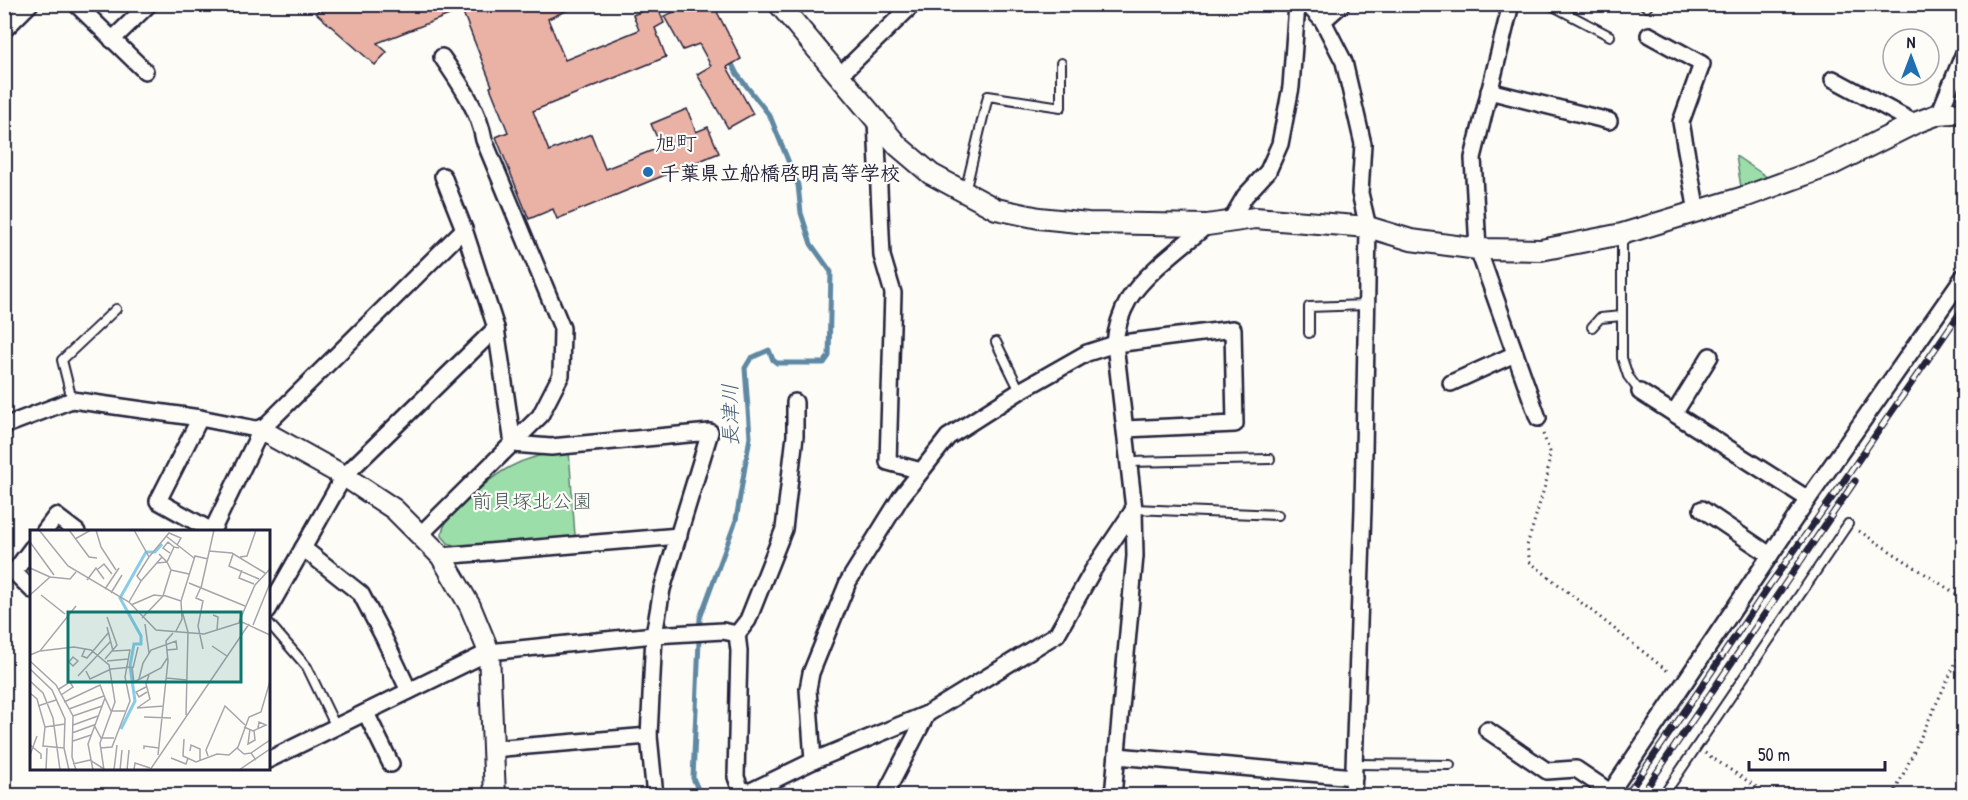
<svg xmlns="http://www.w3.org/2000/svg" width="1968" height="800" viewBox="0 0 1968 800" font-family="'Patrick Hand','Klee One',sans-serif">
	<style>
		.green { fill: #9cdea9; stroke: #5f8072; stroke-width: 1.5 }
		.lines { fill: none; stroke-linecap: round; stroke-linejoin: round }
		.stream { stroke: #5f88a3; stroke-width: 5 }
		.building { fill: #eab1a5; stroke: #22223b; stroke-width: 1.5 }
		.service-casing { stroke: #22223b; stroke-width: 12 }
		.minor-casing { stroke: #22223b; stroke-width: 20 }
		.tertiary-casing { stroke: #22223b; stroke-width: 24 }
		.path { stroke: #22223b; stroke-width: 3; stroke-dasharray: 1.5 4.5; stroke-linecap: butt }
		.service { stroke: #fdfcf7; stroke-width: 8 }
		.minor { stroke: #fdfcf7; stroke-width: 15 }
		.tertiary { stroke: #fdfcf7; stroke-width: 20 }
		.rail-casing { stroke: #22223b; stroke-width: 7 }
		.rail { stroke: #fdfcf7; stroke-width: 4.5; stroke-dasharray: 14; stroke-linecap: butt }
		.poi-dot { fill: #1f6fb2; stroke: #fdfcf7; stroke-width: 2 }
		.labels { text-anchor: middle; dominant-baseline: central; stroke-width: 4.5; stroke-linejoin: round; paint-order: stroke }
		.poi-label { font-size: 20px; font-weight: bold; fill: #22223b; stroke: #fdfcf7; text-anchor: start }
		.park-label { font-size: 20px; fill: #475a5c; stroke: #fdfcf7 }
		.neighbourhood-label { font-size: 21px; fill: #22223b; stroke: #fdfcf7 }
		.water-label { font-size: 21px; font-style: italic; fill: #465e78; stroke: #fdfcf7 }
		.inset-river { fill: none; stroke: #88cce9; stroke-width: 3 }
		.inset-road { fill: none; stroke: #a5a5ac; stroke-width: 1.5 }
		.view { fill: #0f766e; fill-opacity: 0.15; stroke: #0f766e; stroke-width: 3 }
		.inset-edge { fill: none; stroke: #22223b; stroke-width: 3 }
	</style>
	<rect width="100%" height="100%" fill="#fdfcf7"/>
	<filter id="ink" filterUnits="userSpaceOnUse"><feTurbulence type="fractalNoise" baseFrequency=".0167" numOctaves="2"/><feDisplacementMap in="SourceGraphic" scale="12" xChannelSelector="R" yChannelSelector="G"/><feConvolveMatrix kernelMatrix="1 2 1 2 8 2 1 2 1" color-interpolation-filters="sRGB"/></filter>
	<g filter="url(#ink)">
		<g class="green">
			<path d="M 1736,156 L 1767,177 L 1741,187 Z"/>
			<path d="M 569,451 L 575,536 L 459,547 L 448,543 L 442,536 C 442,523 452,516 461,506 C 495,472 520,455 569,451 Z"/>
		</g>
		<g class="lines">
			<path class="stream" d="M 701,796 L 693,778 L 700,618 L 736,520 L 750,437 L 745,368 L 751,358 L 769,350 L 773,360 L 777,363 L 824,363 L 829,356 L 831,272 L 811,244 L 801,213 L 798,185 L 770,116 L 737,74 L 729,58"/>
		</g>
		<g class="building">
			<path d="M 324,4 L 581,4 L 548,19 L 565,60 L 639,30 L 633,15 L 657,5 L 664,23 L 655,28 L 666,57 L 533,111 L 549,151 L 591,134 L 605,169 L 661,147 L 651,124 L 687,109 L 696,132 L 708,127 L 719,153 L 557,219 L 553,209 L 529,219 L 496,137 L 508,132 L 490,87 L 492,86 L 462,10 L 377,43 L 387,52 L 375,65 L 316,13 Z"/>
			<path d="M 693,4 L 713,4 L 741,59 L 727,67 L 753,114 L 728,128 L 697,74 L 711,66 L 699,44 L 683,50 L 664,16 Z"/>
		</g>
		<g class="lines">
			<defs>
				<g id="service">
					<path d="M 1549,4 L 1610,36"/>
					<path d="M 1643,4 L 1647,7"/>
					<path d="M 965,192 L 988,96 L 1061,107 L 1061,63"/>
					<path d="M 1622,234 L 1622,358 L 1628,376 L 1640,392"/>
					<path d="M 1592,327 L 1600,318 L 1622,316"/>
					<path d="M 1309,333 L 1309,307 L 1366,305"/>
					<path d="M 996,342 L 1020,391"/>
					<path d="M 72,400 L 62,360 L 116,309"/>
					<path d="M 1129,462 L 1270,459"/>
					<path d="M 1134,509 L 1278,515"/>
					<path d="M 268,622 L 307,667 L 336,727"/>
					<path d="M 1354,764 L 1450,765"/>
					<path d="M 1663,796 L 1848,524"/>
				</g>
				<g id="minor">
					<path d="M 76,4 L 145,71"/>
					<path d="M 1307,4 L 1323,21 L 1344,62 L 1363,144 L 1360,193 L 1368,227 L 1363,508 L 1353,796"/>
					<path d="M 1511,4 L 1473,158 L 1478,249 L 1538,418"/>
					<path d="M 1323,21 L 1342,4"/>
					<path d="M 4,30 L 30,4"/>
					<path d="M 1649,35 L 1702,64 L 1681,122 L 1697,212"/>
					<path d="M 112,40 L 149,4"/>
					<path d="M 839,76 L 913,4"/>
					<path d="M 1833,79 L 1915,123"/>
					<path d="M 1489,91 L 1609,121"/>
					<path d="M 1939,114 L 1964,53"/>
					<path d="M 876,120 L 882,256 L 893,293 L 888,462 L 921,471"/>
					<path d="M 443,176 L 464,229 L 496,328 L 513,444 L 551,447 L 710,432 L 662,589 L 654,635 L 649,736 L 655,796"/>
					<path d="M 1231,220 L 1245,196 L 1268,171 L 1280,144 L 1291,87 L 1297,4"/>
					<path d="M 1451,383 L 1515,354"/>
					<path d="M 1640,392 L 1808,499"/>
					<path d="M 1674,414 L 1710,356"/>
					<path d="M 200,418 L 158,501 L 212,531 L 261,430 L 464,229"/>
					<path d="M 4,426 L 72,400 L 200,418 L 261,430"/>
					<path d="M 1702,509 L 1770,555"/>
					<path d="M 44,532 L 56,516 L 77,532"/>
					<path d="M 421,534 L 540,416 L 561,375 L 562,328 L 484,140 C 479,110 459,82 442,57"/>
					<path d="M 32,548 L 14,572 L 32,590"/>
					<path d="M 303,548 L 361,594 L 383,636 L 409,691"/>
					<path d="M 441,556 L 679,536"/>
					<path d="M 268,610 L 344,476 L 496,328"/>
					<path d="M 737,634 L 748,620 L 784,529 L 795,436 L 795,402"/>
					<path d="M 366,713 L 391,764"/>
					<path d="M 1487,730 L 1547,771 L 1576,769 L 1610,792"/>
					<path d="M 493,749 L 649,736"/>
					<path d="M 1117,756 L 1354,777"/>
					<path d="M 268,760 L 489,652 L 654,635 L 723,631 L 737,634 L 739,651 L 736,777 L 740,788 L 749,792 L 813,761 L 927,714 L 1057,634 L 1093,570 L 1134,509"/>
					<path d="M 813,761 L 808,689 L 811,673 L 848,582 L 901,497 L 948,437 L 1020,391 L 1087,353 L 1115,344 L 1233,329 L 1235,424 L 1125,429"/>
					<path d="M 887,796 L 889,787 L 927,714"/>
					<path d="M 1113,796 L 1135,556 L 1134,509 L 1115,344 C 1116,328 1121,313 1129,299 C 1145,273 1183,246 1207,225"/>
					<path d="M 1608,796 L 1808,499 L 1964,276"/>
				</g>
				<g id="tertiary">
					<path d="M 779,4 L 898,146 L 931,174 L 996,209 L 1039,218 L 1088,223 L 1207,225 L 1255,218 L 1368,227 L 1411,240 L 1478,249 L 1541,250 L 1622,234 L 1744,197 L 1829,166 L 1915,123 L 1939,114 L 1964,112"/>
					<path d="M 261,430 L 344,476 L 394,509 L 441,556 L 470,606 L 489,652 L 495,796"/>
				</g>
			</defs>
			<use href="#service" class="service-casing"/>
			<use href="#minor" class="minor-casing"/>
			<use href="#tertiary" class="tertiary-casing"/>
			<g class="path">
				<path d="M 1543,434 L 1550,452 L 1547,479 L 1527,546 L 1530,562 L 1670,673"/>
				<path d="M 1859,531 L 1964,599"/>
				<path d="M 1705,753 L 1770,796"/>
				<path d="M 1893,796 L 1964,645"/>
			</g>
			<use href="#service" class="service"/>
			<use href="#minor" class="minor"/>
			<use href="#tertiary" class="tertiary"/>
			<defs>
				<g id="rail">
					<path d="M 1626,796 L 1698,692 L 1769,586 L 1839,488 L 1964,307"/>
					<path d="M 1641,796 L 1855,481"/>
				</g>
			</defs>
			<use href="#rail" class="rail-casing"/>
			<use href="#rail" class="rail"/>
		</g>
	</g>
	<circle class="poi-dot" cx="648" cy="172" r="6"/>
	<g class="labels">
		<g class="poi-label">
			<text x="660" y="172">千葉県立船橋啓明高等学校</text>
		</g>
		<g class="park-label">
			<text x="532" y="500">前貝塚北公園</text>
		</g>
		<g class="neighbourhood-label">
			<text x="676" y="142">旭町</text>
		</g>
		<g class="water-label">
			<text transform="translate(730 415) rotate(-91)">長津川</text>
		</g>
	</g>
	<g transform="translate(30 530)">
		<rect width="240" height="240" fill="#fdfcf7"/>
		<path class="inset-river" d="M 91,199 L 105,171 L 100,136 L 104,114 L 111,114 L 111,106 L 90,68 L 116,22 L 125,22 L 132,14"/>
		<path class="inset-road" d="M 9,0 L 38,36 L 99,72 L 126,100 L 174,104 L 212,92 L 240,105M 39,0 L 59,27 L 67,28M 66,0 L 71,17 L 86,40M 136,6 L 164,28M 45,9 L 61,0M 0,12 L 24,45M 179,21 L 202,23 L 235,43M 140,23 L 133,18 L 138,12 L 144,17M 129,24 L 137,32 L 144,17 L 149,18M 203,24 L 199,36 L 229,49M 119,27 L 139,3 L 151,8 L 147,15M 210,27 L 217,26 L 226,0M 0,38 L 20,47 L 40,49 L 46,42M 68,39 L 74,34 L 82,44M 141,40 L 159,44M 212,40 L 209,48 L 224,54M 57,50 L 66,38 L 74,49M 111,51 L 132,27M 159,53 L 215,76M 171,57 L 166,68 L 173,71 L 168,96 L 173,119M 171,58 L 184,0M 75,59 L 89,38M 81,63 L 92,45M 0,65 L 20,47M 11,65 L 35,84M 133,65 L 151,71M 99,72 L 111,51 L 107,46 L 119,27 L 104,0M 101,75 L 124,65 L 133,66M 152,81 L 158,102 L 156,185M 183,85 L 188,87 L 187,100M 112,88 L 133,66 L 141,40 L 137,32 L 127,33M 209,92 L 225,55 L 240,39M 115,94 L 119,123M 223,95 L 240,53M 146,101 L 152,89 L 151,71 L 165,26 L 178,29M 182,116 L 197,126M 55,119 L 52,126 L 57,128 L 79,102M 10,121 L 44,117 L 61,120 L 79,135 L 85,172 L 70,213 L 74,240M 0,125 L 10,121 L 46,76M 43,127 L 48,131 L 43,136 L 39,132 ZM 75,129 L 87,115 L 77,87M 0,131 L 26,155 L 43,186 L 42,227 L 46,240M 77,131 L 98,129M 103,138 L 108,117M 0,139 L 22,160 L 35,189 L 34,218 L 13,216 L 15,197 L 7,169 L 0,163M 56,141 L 60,149 L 81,139 L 102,137 L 104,152 L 131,138 L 138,127M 48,146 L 81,111M 136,148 L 157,150M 109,149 L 113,133 L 121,120 L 146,111 L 147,119 L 137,120M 0,151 L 13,163 L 23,188 L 30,240M 116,157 L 106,162 L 109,167 L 117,162M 29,159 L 40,152 L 43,157 L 31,165M 75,168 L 81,181 L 95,181M 34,172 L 70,155 L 75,168 L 58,214 L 63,240M 8,176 L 26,170M 107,178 L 120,169 L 116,154 L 119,145M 107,178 L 134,176M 39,179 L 74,166M 43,186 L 72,176M 114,187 L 141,188M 43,195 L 68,186M 15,197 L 35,194M 214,197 L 223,201 L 236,195 L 229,192 L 228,198M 220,199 L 218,214 L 225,210 L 224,200M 42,203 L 64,195 L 71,208 L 84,208M 154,209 L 153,226 L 166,232 L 187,224 L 199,225 L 208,217 L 219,187 L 231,182 L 240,151M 43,211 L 61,205M 0,215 L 11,224 L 11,229M 34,218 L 39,240M 70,218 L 82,217 L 100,171 L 95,147 L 100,120 L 83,121 L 77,97M 207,218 L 214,224 L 221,223 L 226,230M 114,219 L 114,216 L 129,218M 160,221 L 161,215 L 170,219 L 170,230M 221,223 L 240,210M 0,225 L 7,206M 128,225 L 138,131 L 136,111 L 143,103M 178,226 L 176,220 L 195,176 L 215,195M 141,228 L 156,234 L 158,228M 43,234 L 60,230 L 74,239M 16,240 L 17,218M 84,240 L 87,215M 90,240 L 92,220M 97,240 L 99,220M 104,240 L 105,233 L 120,238M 120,240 L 219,94M 209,240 L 240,219"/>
		<path class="view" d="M 38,82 L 211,82 L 211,152 L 38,152 Z"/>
		<rect width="240" height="240" class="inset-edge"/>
	</g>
	<rect width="1968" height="800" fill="none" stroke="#fdfcf7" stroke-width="24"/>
	<rect x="12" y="12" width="1944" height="776" fill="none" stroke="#22223b" stroke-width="2" filter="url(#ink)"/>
	<g transform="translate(1911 57)"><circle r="28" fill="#fdfcf7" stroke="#a5a5ac" stroke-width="1.5"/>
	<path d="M0-4.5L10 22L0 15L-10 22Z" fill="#1f6fb2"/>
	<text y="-9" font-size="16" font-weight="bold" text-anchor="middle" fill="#22223b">N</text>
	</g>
	<path d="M1749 761v9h136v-9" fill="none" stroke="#22223b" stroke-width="3"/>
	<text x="1758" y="761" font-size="18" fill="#22223b" stroke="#fdfcf7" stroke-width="4.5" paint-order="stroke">50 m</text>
</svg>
